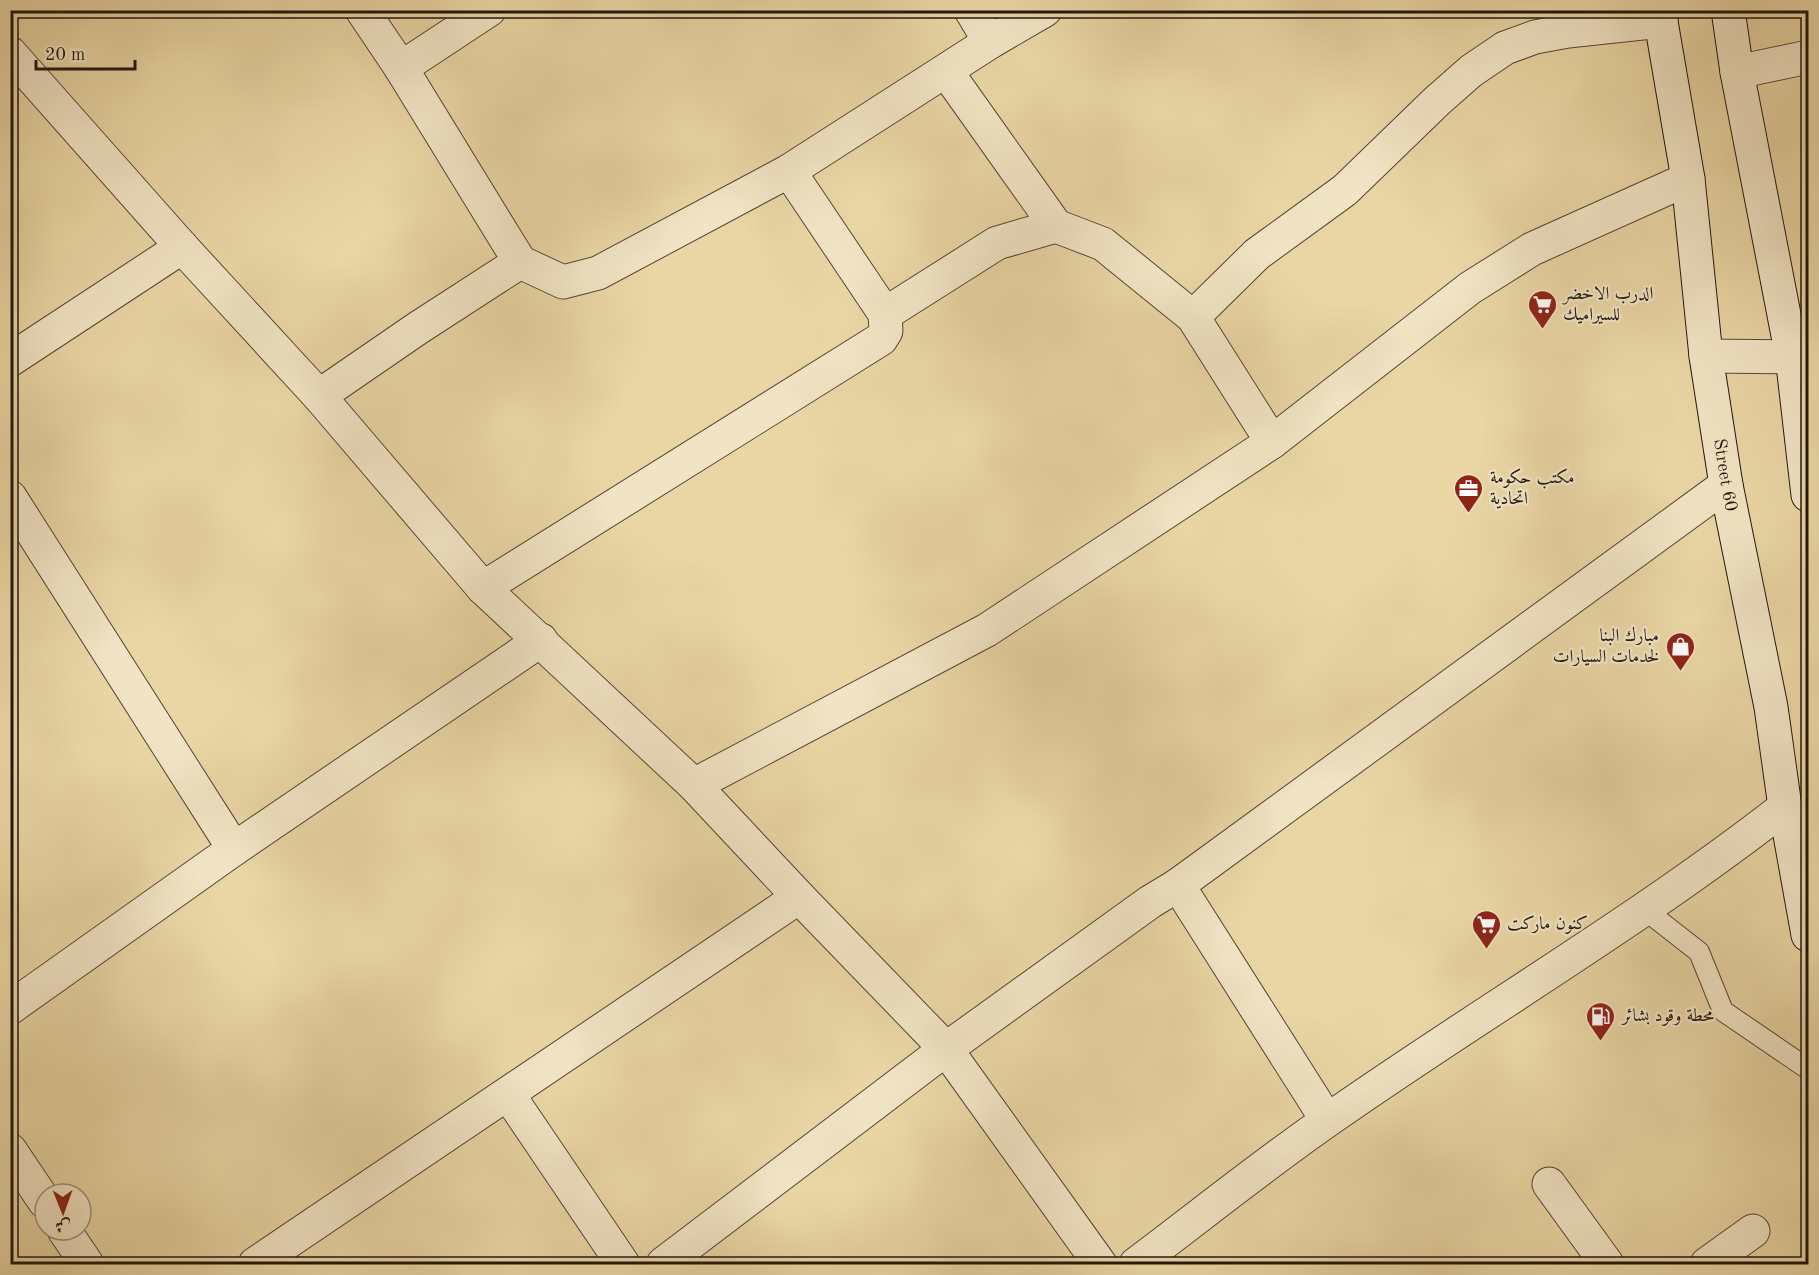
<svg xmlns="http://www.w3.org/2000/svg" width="1819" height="1275" viewBox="0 0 1819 1275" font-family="'Old Standard TT',Amiri,serif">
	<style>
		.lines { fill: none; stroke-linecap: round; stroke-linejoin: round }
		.service-casing { stroke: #524734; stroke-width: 22 }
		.minor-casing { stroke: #524734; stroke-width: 35 }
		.tertiary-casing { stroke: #524734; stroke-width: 35 }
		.secondary-casing { stroke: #20170f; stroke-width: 35 }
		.service { stroke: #f1e4c4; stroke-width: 20 }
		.minor { stroke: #f1e4c4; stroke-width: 33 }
		.tertiary { stroke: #f1e4c4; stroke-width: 33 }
		.secondary { stroke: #f1e4c4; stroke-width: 33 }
		.labels { text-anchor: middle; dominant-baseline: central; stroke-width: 4.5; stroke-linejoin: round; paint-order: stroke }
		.poi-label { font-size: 18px; fill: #20170f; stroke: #f1e4c4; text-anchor: start }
		.street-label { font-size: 18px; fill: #20170f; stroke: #f1e4c4 }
	</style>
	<rect width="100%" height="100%" fill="#ead6a5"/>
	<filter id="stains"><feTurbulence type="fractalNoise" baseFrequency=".00333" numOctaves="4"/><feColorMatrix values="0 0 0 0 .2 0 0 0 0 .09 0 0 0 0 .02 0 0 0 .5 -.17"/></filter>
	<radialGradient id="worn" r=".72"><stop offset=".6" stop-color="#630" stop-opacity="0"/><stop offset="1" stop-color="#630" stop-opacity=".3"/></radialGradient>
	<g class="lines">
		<defs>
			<path id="service" d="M 1644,909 L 1699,952 L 1723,1011 L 1808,1069"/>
			<g id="minor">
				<path d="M 362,10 L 401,68 L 489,10"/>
				<path d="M 971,10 L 990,42"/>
				<path d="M 10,53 L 182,247 L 319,396 L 483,588 L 694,785 L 799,897 L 946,1049 L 1100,1264"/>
				<path d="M 1737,72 L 1808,57"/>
				<path d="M 520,262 L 563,282 L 598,273 L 789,171 L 990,42 L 1045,10"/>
				<path d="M 885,314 L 997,243 L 1056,226"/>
				<path d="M 1193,317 L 1257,254 L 1345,190 L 1437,101 L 1471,71 L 1505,48 L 1535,37 L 1568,31 L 1661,21"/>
				<path d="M 1706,356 L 1808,357"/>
				<path d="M 10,360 L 182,247"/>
				<path d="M 319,396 L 418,328 L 520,262 L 401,68"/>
				<path d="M 1272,442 L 1470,288 L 1532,249 L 1688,179"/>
				<path d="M 10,497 L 234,849"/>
				<path d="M 483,588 L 881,339 L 886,331 L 885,314 L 789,171"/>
				<path d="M 694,785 L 987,630 L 1272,442 L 1193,317 L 1103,244 L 1056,226 L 946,71"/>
				<path d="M 1178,885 L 1327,1120"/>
				<path d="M 10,1008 L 234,849 L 541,640"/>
				<path d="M 508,1094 L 623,1264"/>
				<path d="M 10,1150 L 45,1202"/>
				<path d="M 1549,1184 L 1607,1264"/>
				<path d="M 64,1230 L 87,1264"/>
				<path d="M 255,1264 L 799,897"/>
				<path d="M 663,1264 L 946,1049 L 1150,902 L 1178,885 L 1726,485"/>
				<path d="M 1707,1264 L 1753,1231"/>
			</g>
			<path id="tertiary" d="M 1136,1264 C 1200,1216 1262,1166 1328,1120 C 1479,1014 1639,921 1785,807"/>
			<g id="secondary">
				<path id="s1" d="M 1659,10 L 1688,179 L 1706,356 L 1726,485 L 1771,707 L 1785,807 L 1808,935"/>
				<path d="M 1728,10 L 1737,72 L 1792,356 L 1808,495"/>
			</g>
		</defs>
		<use href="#service" class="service-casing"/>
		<use href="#minor" class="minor-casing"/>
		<use href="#tertiary" class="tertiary-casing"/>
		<use href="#secondary" class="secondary-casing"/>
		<use href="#service" class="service"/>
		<use href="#minor" class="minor"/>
		<use href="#tertiary" class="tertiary"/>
		<use href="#secondary" class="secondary"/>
	</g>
	<defs>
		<symbol id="supermarket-pin" viewBox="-11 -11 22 30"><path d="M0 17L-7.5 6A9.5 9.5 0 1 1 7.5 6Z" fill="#8f2418" stroke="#f1e4c4"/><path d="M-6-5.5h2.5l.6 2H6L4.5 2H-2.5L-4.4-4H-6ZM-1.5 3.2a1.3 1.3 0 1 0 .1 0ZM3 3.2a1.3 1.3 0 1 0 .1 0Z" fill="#fff"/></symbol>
		<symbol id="office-pin" viewBox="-11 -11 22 30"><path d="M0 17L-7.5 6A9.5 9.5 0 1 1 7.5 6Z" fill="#8f2418" stroke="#f1e4c4"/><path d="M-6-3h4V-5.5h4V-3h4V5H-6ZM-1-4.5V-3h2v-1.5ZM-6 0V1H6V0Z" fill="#fff"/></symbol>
		<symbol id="shop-pin" viewBox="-11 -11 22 30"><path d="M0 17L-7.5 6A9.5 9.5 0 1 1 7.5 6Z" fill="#8f2418" stroke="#f1e4c4"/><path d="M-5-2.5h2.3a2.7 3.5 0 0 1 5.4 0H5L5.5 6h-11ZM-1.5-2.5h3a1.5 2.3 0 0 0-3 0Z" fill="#fff"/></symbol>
		<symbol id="fuel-pin" viewBox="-11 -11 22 30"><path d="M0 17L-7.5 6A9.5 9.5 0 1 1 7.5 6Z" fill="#8f2418" stroke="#f1e4c4"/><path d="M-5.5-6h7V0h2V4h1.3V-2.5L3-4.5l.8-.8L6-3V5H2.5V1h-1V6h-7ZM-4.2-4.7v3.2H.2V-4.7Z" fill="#fff"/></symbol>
	</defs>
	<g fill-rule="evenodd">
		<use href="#supermarket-pin" x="1526" y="288" width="33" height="45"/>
		<use href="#office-pin" x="1452" y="472" width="33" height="45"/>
		<use href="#shop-pin" x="1664" y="630" width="33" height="45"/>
		<use href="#supermarket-pin" x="1470" y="908" width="33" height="45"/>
		<use href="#fuel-pin" x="1584" y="1000" width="33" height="45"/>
	</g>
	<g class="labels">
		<g class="poi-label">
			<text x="1563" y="294">الدرب الاخضر<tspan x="1563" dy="21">للسيراميك</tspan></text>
			<text x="1490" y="478">مكتب حكومة<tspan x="1490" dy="21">اتحادية</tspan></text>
			<text x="1659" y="636" text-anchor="end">مبارك البنا<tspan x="1659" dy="21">لخدمات السيارات</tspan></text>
			<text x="1507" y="924">كنون ماركت</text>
			<text x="1622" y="1016">محطة وقود بشائر</text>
		</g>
		<g class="street-label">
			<text stroke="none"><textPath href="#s1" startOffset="470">Street 60</textPath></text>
		</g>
	</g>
	<rect width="1819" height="1275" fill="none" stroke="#ead6a5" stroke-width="36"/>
	<rect x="12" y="12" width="1795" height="1251" fill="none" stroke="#20170f" stroke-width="3"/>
	<rect x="18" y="18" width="1783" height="1239" fill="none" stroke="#20170f" stroke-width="1.5"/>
	<g transform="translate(63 1212) rotate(179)"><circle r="28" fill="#f1e4c4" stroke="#9d927c" stroke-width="1.5"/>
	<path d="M0-4.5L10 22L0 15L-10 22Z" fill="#8f2418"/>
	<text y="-9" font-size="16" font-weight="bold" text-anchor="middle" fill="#20170f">ش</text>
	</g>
	<path d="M36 60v9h99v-9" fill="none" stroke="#20170f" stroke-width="3"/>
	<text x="45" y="60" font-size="18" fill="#20170f" stroke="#f1e4c4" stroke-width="4.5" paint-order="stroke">20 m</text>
	<rect width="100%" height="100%" filter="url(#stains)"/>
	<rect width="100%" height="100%" fill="url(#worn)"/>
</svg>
